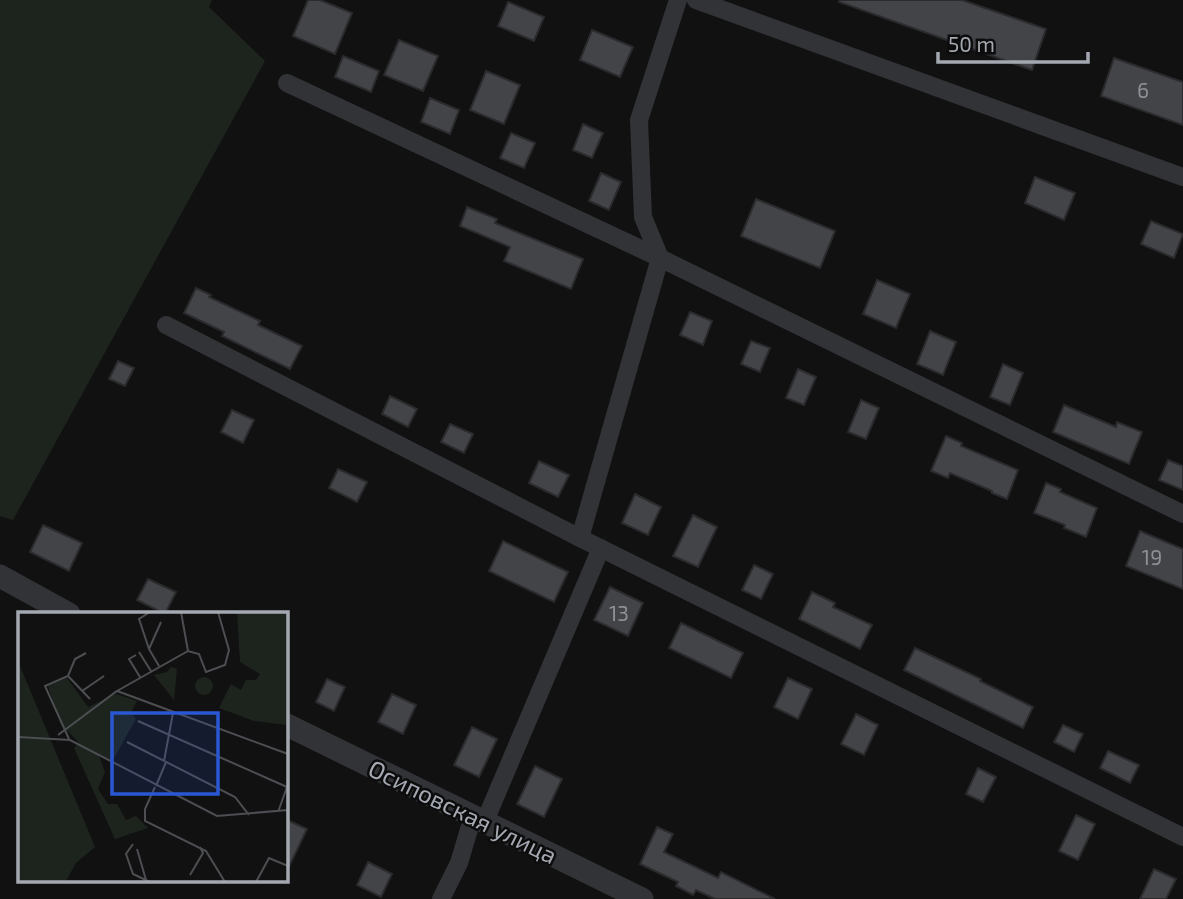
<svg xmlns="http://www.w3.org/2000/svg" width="1183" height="899" viewBox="0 0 1183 899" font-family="'Exo 2',sans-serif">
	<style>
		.green { fill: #1d241e }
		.building { fill: #434447; stroke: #2b2b2e; stroke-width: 2 }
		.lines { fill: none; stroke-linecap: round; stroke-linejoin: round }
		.minor { stroke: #323336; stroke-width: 18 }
		.tertiary { stroke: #323336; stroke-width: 23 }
		.labels { text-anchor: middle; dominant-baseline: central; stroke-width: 5; stroke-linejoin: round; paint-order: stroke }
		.number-label { font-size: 21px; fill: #8c9096 }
		.street-label { font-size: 24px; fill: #a4a9b1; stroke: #0c0c0d }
		.inset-road { fill: none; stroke: #4c4e52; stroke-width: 2 }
		.view { fill: #2a57d4; fill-opacity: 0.15; stroke: #2a57d4; stroke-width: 3.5 }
		.inset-edge { fill: none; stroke: #a4a9b1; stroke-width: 3.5 }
	</style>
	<rect width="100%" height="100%" fill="#111112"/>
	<path class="green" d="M 0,0 L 212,0 L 209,7 L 265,61 L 13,520 L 0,516 Z"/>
	<g class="building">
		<path d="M 308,0 L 320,0 L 352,13 L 335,54 L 293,36 Z"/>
		<path d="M 840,0 L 962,0 L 1046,29 L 1032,70 L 839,2 Z"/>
		<path d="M 508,2 L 544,17 L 534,41 L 498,26 Z"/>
		<path d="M 592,30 L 633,47 L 620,77 L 580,60 Z"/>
		<path d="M 399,40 L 438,56 L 423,91 L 384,75 Z"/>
		<path d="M 343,56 L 379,71 L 371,92 L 335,77 Z"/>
		<path d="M 1114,58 L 1183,82 L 1183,125 L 1101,96 Z"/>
		<path d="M 486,71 L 520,85 L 504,124 L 470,110 Z"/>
		<path d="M 430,98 L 459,110 L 450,134 L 421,122 Z"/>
		<path d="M 583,124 L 603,133 L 592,158 L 573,150 Z"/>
		<path d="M 511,133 L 535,143 L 524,168 L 500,158 Z"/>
		<path d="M 601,173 L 621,182 L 609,210 L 589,201 Z"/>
		<path d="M 1035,177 L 1075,193 L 1064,220 L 1025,203 Z"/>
		<path d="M 756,199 L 835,231 L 820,268 L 741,236 Z"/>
		<path d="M 467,207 L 497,219 L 495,223 L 583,259 L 571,289 L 504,261 L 510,247 L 460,226 Z"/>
		<path d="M 1151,221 L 1183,234 L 1174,258 L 1141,244 Z"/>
		<path d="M 877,280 L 910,294 L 896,328 L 863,314 Z"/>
		<path d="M 196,288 L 211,295 L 209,297 L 260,321 L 258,325 L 302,346 L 290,369 L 222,336 L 224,332 L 184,313 Z"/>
		<path d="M 690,312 L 712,321 L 703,345 L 680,335 Z"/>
		<path d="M 930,331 L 956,342 L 943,375 L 917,364 Z"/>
		<path d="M 751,341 L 770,348 L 760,372 L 741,364 Z"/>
		<path d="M 118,361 L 134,368 L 125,386 L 109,379 Z"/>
		<path d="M 1003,364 L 1023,373 L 1010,405 L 990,397 Z"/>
		<path d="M 798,369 L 816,377 L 804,405 L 786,398 Z"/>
		<path d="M 390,396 L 417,409 L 408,427 L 382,414 Z"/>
		<path d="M 861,400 L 879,408 L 866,439 L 848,432 Z"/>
		<path d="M 1064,405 L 1116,427 L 1117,422 L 1142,432 L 1129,464 L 1053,432 Z"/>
		<path d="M 232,410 L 254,420 L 243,443 L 221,432 Z"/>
		<path d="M 450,424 L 473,434 L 464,453 L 441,442 Z"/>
		<path d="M 946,436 L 962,443 L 961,446 L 1018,470 L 1007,499 L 992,493 L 992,491 L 950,473 L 948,478 L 931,471 Z"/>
		<path d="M 1168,460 L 1183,466 L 1183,490 L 1159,480 Z"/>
		<path d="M 539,461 L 569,475 L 558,497 L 529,483 Z"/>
		<path d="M 338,469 L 367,482 L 357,502 L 329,488 Z"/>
		<path d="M 1046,483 L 1061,489 L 1060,492 L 1097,508 L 1086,537 L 1064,528 L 1065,525 L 1034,513 Z"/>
		<path d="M 635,494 L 661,507 L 648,535 L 622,523 Z"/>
		<path d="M 693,515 L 717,527 L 698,567 L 673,556 Z"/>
		<path d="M 43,525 L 82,543 L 69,571 L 30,552 Z"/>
		<path d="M 1140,531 L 1183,549 L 1183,589 L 1126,566 Z"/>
		<path d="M 503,541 L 568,572 L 554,602 L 489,571 Z"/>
		<path d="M 754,565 L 773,574 L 761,599 L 742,590 Z"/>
		<path d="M 148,579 L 176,592 L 165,614 L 137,600 Z"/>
		<path d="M 610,587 L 643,603 L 628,636 L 594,620 Z"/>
		<path d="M 812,592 L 835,603 L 833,607 L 872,625 L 860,649 L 799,619 Z"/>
		<path d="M 681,623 L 743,653 L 731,678 L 669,648 Z"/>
		<path d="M 915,648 L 981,679 L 980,681 L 1033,707 L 1023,728 L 904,670 Z"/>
		<path d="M 788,678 L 812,689 L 798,719 L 774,707 Z"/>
		<path d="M 327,679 L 345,687 L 334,711 L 316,702 Z"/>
		<path d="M 392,694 L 416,705 L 403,734 L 378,722 Z"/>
		<path d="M 856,714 L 878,725 L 864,755 L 841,744 Z"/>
		<path d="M 1063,725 L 1083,734 L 1074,752 L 1054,742 Z"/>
		<path d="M 472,727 L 497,739 L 479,777 L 454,765 Z"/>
		<path d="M 1108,751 L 1139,765 L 1130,783 L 1100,768 Z"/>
		<path d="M 535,766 L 562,779 L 544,817 L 517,804 Z"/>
		<path d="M 978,768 L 996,777 L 983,802 L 966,794 Z"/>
		<path d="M 1076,815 L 1095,824 L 1078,860 L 1059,851 Z"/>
		<path d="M 285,819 L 307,829 L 285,875 Z"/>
		<path d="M 657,827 L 673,834 L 664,852 L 718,878 L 721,872 L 775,899 L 715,899 L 696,890 L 693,895 L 676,886 L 678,882 L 640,864 Z"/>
		<path d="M 368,862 L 392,874 L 381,897 L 357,885 Z"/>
		<path d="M 1154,869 L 1176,879 L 1166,899 L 1140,899 Z"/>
	</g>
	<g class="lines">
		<g class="minor">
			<path d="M 696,0 L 1183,177"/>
			<path d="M 287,83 L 660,258 L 1183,514"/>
			<path d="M 166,325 L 580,538 L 1183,837"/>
			<path d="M 580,538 L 660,258 L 643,217 L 639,120 L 678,0"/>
			<path d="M 485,821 L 601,548"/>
			<path d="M 441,899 L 459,863 L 473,816"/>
		</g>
		<g class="tertiary">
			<path d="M 0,576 L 69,614"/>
			<path d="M 285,724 L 642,899"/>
		</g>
	</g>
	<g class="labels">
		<g class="number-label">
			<text x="1143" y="89">6</text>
			<text x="1152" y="556">19</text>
			<text x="619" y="612">13</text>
		</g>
		<g class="street-label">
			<text transform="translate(463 811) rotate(26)">Осиповская улица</text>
		</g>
	</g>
	<g transform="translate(18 612)">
		<rect width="270" height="270" fill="#111112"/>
		<path d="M 219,0 L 269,0 L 269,113 L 236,109 L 201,96 L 213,72 L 223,78 L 228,68 L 238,68 L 242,62 L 222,50 ZM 0,49 L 77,235 L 58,251 L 48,269 L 0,269 ZM 153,55 L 159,57 L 156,88 L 136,63 L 149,60 ZM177 74a9 9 0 1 1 18 0a9 9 0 1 1-18 0ZM 49,66 L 70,95 L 98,82 L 119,89 L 113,101 L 118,107 L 95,148 L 81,144 L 87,160 L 80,177 L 90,192 L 99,192 L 108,208 L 118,204 L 130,216 L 97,227 L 56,136 L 61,131 L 43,112 L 30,74 Z" fill="#1d241e"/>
		<path class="inset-road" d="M 163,0 L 170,39M 131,37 L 121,7 L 132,0M 121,40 L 133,59M 118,43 L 111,47 L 122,65M 141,54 L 131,37 L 143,10M 50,64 L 72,87M 64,79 L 86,64M 99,79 L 170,39 L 181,42 L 188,60 L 207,53 L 211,38 L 200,0M 120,109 L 269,175M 40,123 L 99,79 L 270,142M 0,125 L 52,128 L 199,204 L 270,198M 51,127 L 27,74 L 50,64 L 57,47 L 68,41M 109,130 L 217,185 L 231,203M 146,149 L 155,101M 138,174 L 148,150M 137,175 L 127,197 L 127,209 L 188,239 L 207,270M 260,200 L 269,175M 115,232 L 108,242 L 115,262 L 132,270M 119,237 L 128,268M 172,263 L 185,241 L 182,235M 238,270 L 251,246 L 270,254"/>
		<path class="view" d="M 94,101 L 200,101 L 200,182 L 94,182 Z"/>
		<rect width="270" height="270" class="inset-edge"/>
	</g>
	<path d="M938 52v10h150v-10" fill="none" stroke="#a4a9b1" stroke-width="3.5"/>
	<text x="948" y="52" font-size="21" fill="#a4a9b1" stroke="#0c0c0d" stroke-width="5" paint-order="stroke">50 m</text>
</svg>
